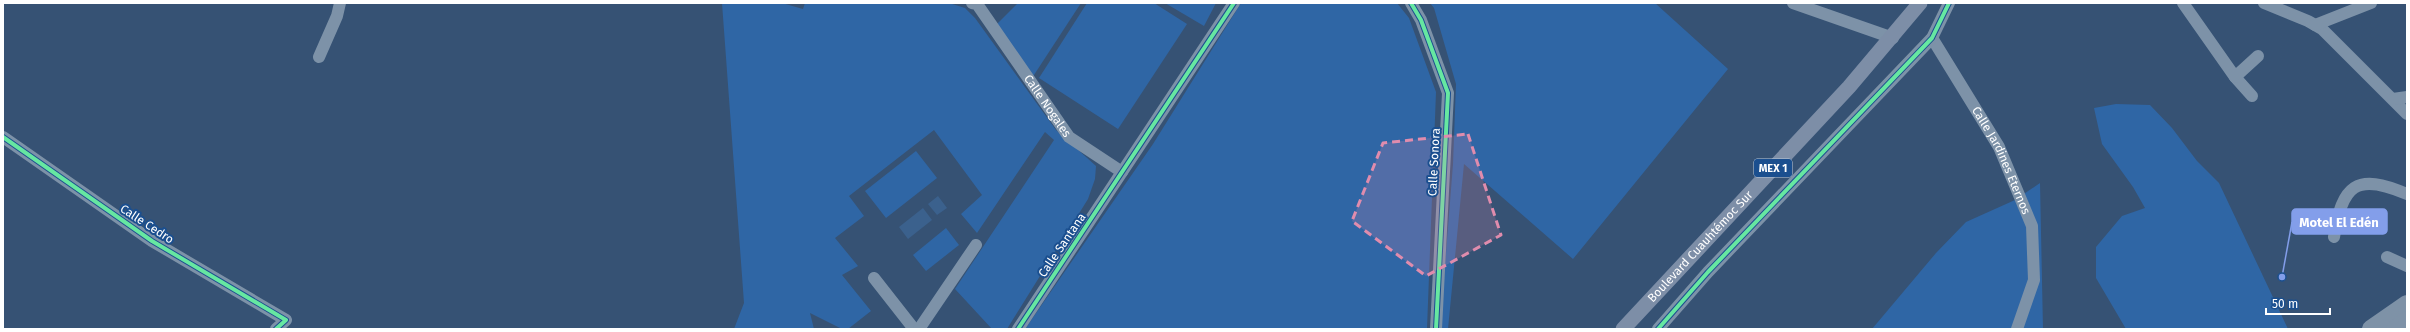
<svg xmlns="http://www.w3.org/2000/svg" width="2410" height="332" viewBox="0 0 2410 332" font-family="'Fira Sans',sans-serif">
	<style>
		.green { fill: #2f66a5 }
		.water { fill: #3b618d }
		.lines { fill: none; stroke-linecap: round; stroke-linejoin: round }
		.minor { stroke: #7d92a8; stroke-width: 12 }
		.major { stroke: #7d8ea7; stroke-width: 15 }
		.highway { stroke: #7e92a7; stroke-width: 18 }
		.cycleway-casing { stroke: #1b4f8f; stroke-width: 6 }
		.cycleway { stroke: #66e7a1; stroke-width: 4 }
		.marked { fill: #e08cad; fill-opacity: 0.2; stroke: #e08cad; stroke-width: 3; stroke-dasharray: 8 5; stroke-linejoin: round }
		.labels { text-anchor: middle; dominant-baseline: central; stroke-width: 4; stroke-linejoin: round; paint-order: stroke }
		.shield { fill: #1b4f8f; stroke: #bbcadd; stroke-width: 1 }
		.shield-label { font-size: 11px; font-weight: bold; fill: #fff }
		.street-label { font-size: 12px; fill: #fff; stroke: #1b4f8f }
		.leader { fill: none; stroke: #839eea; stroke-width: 1.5 }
		.callout-dot { fill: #839eea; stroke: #1b4f8f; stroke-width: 1.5 }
		.callout { fill: #839eea; stroke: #839eea; stroke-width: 1.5 }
		.callout-label { font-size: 13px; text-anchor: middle; font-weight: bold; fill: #fff }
	</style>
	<rect width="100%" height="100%" fill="#365274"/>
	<g class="green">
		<path d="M 722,3 L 782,3 L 803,9 L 805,3 L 949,3 L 965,8 L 975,18 L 1056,130 L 1096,166 L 1095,179 L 1088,199 L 1007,329 L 992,329 L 955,289 L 1054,140 L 1045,132 L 977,233 L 961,214 L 982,195 L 934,130 L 849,196 L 864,216 L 835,238 L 858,266 L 842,275 L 871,311 L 848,329 L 842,329 L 810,313 L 814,329 L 734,329 L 744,303 Z"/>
		<path d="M 1018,3 L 1081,3 L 1032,78 L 997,24 Z"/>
		<path d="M 1087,3 L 1154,3 L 1187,24 L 1118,129 L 1039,78 Z"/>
		<path d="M 1165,3 L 1216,3 L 1204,26 Z"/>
		<path d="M 1241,3 L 1397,3 L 1409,18 L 1436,92 L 1427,329 L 1025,329 L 1153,144 Z"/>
		<path d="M 1430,3 L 1655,3 L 1728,69 L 1573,259 L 1464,164 L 1448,329 L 1440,329 L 1453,164 L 1456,84 L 1434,8 Z"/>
		<path d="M 2116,104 L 2150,105 L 2172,128 L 2197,161 L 2219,183 L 2288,329 L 2126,329 L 2096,278 L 2096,247 L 2122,216 L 2145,208 L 2133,187 L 2102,144 L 2094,108 Z"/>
		<path d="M 916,151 L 937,178 L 886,218 L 865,191 Z"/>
		<path d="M 2040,183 L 2043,329 L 1872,329 L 1936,253 L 1966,222 L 2015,200 Z"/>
		<path d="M 946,228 L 959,245 L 926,271 L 913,255 Z"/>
	</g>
	<g class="water">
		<path d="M 938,196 L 947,208 L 937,215 L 928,204 Z"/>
		<path d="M 923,208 L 932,220 L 908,239 L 899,227 Z"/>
	</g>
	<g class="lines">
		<g class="minor">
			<path id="s1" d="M 972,3 L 977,4 L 1069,137 L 1122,172"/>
			<path d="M 1411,3 L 1421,20 L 1448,93 L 1436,329"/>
			<path d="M 1793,3 L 1893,38"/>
			<path d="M 2183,3 L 2235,77 L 2252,96"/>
			<path d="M 2264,3 L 2308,21 L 2322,29 L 2407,114"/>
			<path d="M 2315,25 L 2371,3"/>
			<path id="s2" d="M 1932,38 L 1999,147 L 2032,226 L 2034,280 L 2017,329"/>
			<path d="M 319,57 L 337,16 L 340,3"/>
			<path d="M 2235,77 L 2258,56"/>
			<path d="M 2393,99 L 2407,97"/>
			<path d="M 3,137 L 152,241 L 286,320 L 276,329"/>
			<path d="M 2334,237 C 2342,185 2356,172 2407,194"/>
			<path d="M 2387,257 L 2407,266"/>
			<path d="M 874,278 L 914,329"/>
			<path d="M 919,329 L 976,245"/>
			<path d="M 1018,329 L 1234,3"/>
			<path d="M 1658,329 L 1708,272 L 1932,38 L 1949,3"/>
		</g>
		<path class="major" id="s3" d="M 1623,329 L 1849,87 L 1920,3"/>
		<g class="highway">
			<path d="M 2371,329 L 2407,304"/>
			<path d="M 2395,329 L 2407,320"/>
		</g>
		<defs>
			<g id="cycleway">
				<path d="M 1411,3 L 1421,20 L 1448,93 L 1436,329"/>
				<path d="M 3,137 L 152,241 L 286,320 L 276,329"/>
				<path d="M 1018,329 L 1234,3"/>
				<path d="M 1658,329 L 1708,272 L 1932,38 L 1949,3"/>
			</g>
		</defs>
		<use href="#cycleway" class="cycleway-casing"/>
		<use href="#cycleway" class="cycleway"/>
	</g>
	<path class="marked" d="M 1468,134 L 1501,235 L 1426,276 L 1352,221 L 1383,143 Z"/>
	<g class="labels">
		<rect class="shield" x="1754" y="159" width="38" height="18" rx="3"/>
		<g class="shield-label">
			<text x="1773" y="168">MEX 1</text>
		</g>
		<g class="street-label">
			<text stroke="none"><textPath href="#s1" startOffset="129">Calle Nogales</textPath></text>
			<text stroke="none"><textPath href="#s2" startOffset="141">Calle Jardines Eternos</textPath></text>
			<text transform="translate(1434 162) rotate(-87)">Calle Sonora</text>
			<text transform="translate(147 224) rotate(33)">Calle Cedro</text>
			<text transform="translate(1062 245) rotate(-56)">Calle Santana</text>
			<text stroke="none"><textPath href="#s3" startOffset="113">Boulevard Cuauhtémoc Sur</textPath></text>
		</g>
	</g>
	<path class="leader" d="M2282 277L2292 222"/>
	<circle class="callout-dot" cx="2282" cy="277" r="4"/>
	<rect class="callout" x="2292" y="209" width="95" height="25" rx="4"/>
	<g class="callout-label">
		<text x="2339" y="227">Motel El Edén</text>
	</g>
	<rect width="2410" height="332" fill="none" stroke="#ffffff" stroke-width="8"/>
	<path d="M2266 308v6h64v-6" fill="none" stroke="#ffffff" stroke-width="2"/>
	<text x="2272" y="308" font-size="12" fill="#ffffff" stroke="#1b4f8f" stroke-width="3" paint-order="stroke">50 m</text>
</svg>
